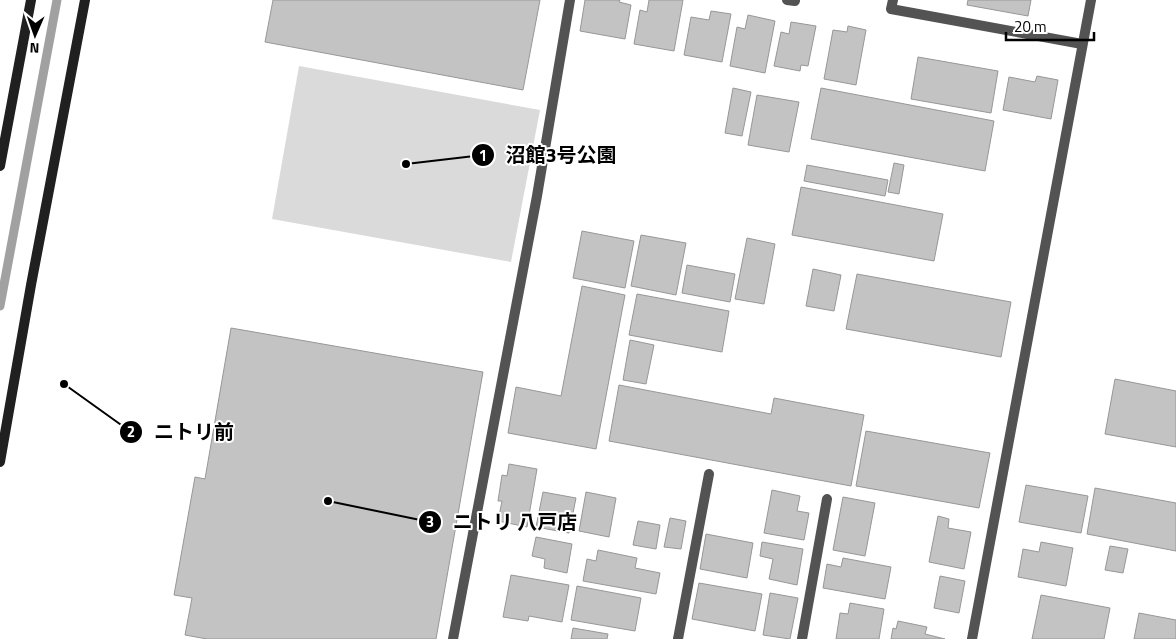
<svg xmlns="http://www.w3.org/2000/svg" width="1176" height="639" viewBox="0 0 1176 639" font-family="'Titillium Web','Noto Sans JP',sans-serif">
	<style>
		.green { fill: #dadada }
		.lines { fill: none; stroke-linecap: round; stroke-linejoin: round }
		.stream { stroke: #a1a1a1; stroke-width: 9 }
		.building { fill: #c3c3c3; stroke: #979797 }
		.street { stroke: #535353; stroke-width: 10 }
		.secondary { stroke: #202020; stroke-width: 10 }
		.leader { fill: none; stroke: #000; stroke-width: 2 }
		.callout-dot { fill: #000; stroke: #fff; stroke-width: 2 }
		.mark-label { font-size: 15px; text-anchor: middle; font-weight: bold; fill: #fff }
		.callout-label { font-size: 20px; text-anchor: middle; font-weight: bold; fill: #000; stroke: #fff; stroke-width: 4; stroke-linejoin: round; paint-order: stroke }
	</style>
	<rect width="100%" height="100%" fill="#fff"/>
	<path class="green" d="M 299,66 L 540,110 L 511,262 L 272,219 Z"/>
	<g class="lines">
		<path class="stream" d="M 0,306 L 57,0"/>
	</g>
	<g class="building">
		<path d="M 273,0 L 540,0 L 523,90 L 265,42 Z"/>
		<path d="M 585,0 L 620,0 L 619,2 L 631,5 L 625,39 L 580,31 Z"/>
		<path d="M 649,0 L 683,0 L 674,51 L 634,44 L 640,10 L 647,12 Z"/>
		<path d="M 968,0 L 1031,0 L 1028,16 L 967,5 Z"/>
		<path d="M 711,11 L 731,14 L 722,62 L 684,55 L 691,17 L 709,20 Z"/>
		<path d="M 748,15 L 775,21 L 765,73 L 730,66 L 737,27 L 745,29 Z"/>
		<path d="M 791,22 L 816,26 L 808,66 L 801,65 L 800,71 L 774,66 L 781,32 L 789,34 Z"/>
		<path d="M 848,26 L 866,30 L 856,85 L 824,79 L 833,30 L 847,32 Z"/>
		<path d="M 918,57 L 998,71 L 991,113 L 911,99 Z"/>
		<path d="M 1037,76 L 1058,80 L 1051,119 L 1003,110 L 1009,77 L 1035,82 Z"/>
		<path d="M 733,88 L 751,92 L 742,136 L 725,133 Z"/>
		<path d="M 821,88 L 994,121 L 985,171 L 811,139 Z"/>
		<path d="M 757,95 L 799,102 L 789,152 L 748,145 Z"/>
		<path d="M 894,163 L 904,165 L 899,194 L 888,192 Z"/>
		<path d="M 807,165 L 888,180 L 885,196 L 804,181 Z"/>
		<path d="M 801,187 L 943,214 L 934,261 L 792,235 Z"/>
		<path d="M 582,231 L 634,241 L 625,288 L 573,278 Z"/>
		<path d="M 641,235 L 686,243 L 676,295 L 631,286 Z"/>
		<path d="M 747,238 L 775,244 L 764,304 L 735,299 Z"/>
		<path d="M 687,265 L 735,274 L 730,302 L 682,293 Z"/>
		<path d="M 813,269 L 841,275 L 834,311 L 806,306 Z"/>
		<path d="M 857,274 L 1011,302 L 1001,357 L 846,329 Z"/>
		<path d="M 582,286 L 625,295 L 596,449 L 508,433 L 516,387 L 561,396 Z"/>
		<path d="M 637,294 L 729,311 L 722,352 L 629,335 Z"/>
		<path d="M 231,328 L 483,372 L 436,639 L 207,639 L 185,635 L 192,598 L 174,595 L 195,477 L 205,479 Z"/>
		<path d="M 630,340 L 654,345 L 646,384 L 623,380 Z"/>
		<path d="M 1115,379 L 1176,391 L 1176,447 L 1105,434 Z"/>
		<path d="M 619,385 L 771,414 L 774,398 L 864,415 L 851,486 L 609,441 Z"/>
		<path d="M 866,431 L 990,453 L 979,508 L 856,486 Z"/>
		<path d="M 509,464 L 537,469 L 527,527 L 498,521 L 502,501 L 498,501 L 502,475 L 507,476 Z"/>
		<path d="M 1026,485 L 1088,496 L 1081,533 L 1019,522 Z"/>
		<path d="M 1095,488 L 1176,503 L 1176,551 L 1087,534 Z"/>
		<path d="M 772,490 L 800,496 L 797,511 L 809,513 L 804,540 L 764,533 Z"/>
		<path d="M 543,492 L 576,498 L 569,533 L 536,527 Z"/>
		<path d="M 586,492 L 616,498 L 609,537 L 579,531 Z"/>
		<path d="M 843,497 L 875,503 L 865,556 L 833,550 Z"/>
		<path d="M 938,516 L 949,519 L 948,528 L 971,532 L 964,569 L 929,562 Z"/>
		<path d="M 670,518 L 686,521 L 681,549 L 664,547 Z"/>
		<path d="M 638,521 L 660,525 L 656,549 L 633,545 Z"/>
		<path d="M 706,534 L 753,543 L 747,578 L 700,569 Z"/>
		<path d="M 536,537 L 572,544 L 567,573 L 544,568 L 545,559 L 532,556 Z"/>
		<path d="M 762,542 L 803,549 L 797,585 L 769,579 L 773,559 L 760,556 Z"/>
		<path d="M 1041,542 L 1073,548 L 1066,586 L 1018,577 L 1023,549 L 1039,552 Z"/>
		<path d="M 1110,546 L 1128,549 L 1123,573 L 1105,570 Z"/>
		<path d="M 598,550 L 637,558 L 635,568 L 660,573 L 656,594 L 583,581 L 587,559 L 596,561 Z"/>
		<path d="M 843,558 L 891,567 L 885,599 L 823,588 L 827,564 L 841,567 Z"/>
		<path d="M 511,575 L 569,585 L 562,622 L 529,616 L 528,621 L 503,617 Z"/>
		<path d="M 940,576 L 965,581 L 959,613 L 934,608 Z"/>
		<path d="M 699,583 L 762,594 L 755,631 L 692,619 Z"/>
		<path d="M 577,586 L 641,598 L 635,631 L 571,620 Z"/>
		<path d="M 770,593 L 798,598 L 790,639 L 763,635 Z"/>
		<path d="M 1041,595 L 1110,608 L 1104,639 L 1032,639 Z"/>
		<path d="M 850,603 L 884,609 L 879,639 L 836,639 L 840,613 L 848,614 Z"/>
		<path d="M 1139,613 L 1176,620 L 1176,639 L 1134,639 Z"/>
		<path d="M 898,621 L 927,627 L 925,634 L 945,639 L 891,639 L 893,628 L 896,629 Z"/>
		<path d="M 573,628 L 608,634 L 607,639 L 571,639 Z"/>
	</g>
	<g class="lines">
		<g class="street">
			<path d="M 787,0 L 795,1"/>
			<path d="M 893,0 L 891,9 L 1082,44"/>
			<path d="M 453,639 L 537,196 L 570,0"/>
			<path d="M 678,639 L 709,474"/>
			<path d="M 802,639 L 827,499"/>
			<path d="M 972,639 L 1091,0"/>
		</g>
		<g class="secondary">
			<path d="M 0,166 L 31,0"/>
			<path d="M 0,462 L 31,285 L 85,0"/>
		</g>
	</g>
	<path class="leader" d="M406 164L483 155M64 384L131 432M328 501L430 522"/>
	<g class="callout-dot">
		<circle cx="406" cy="164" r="5"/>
		<circle cx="64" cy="384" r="5"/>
		<circle cx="328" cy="501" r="5"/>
		<circle cx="483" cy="155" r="12"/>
		<circle cx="131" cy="432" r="12"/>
		<circle cx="430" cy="522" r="12"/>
	</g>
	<g class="mark-label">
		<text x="483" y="161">1</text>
		<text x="131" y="437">2</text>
		<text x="430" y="527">3</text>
	</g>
	<g class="callout-label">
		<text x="561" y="162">沼館3号公園</text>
		<text x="194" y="439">ニトリ前</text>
		<text x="515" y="529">ニトリ 八戸店</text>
	</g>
	<g transform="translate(35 35) rotate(182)" stroke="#ffffff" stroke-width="4" paint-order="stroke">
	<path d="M0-4L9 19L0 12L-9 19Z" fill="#000000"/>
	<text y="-8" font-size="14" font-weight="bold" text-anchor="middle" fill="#000000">N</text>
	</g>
	<path d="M1006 32v8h88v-8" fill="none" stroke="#000000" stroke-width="2.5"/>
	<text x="1014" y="32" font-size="15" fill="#000000" stroke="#ffffff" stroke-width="4" paint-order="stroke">20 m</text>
</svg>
